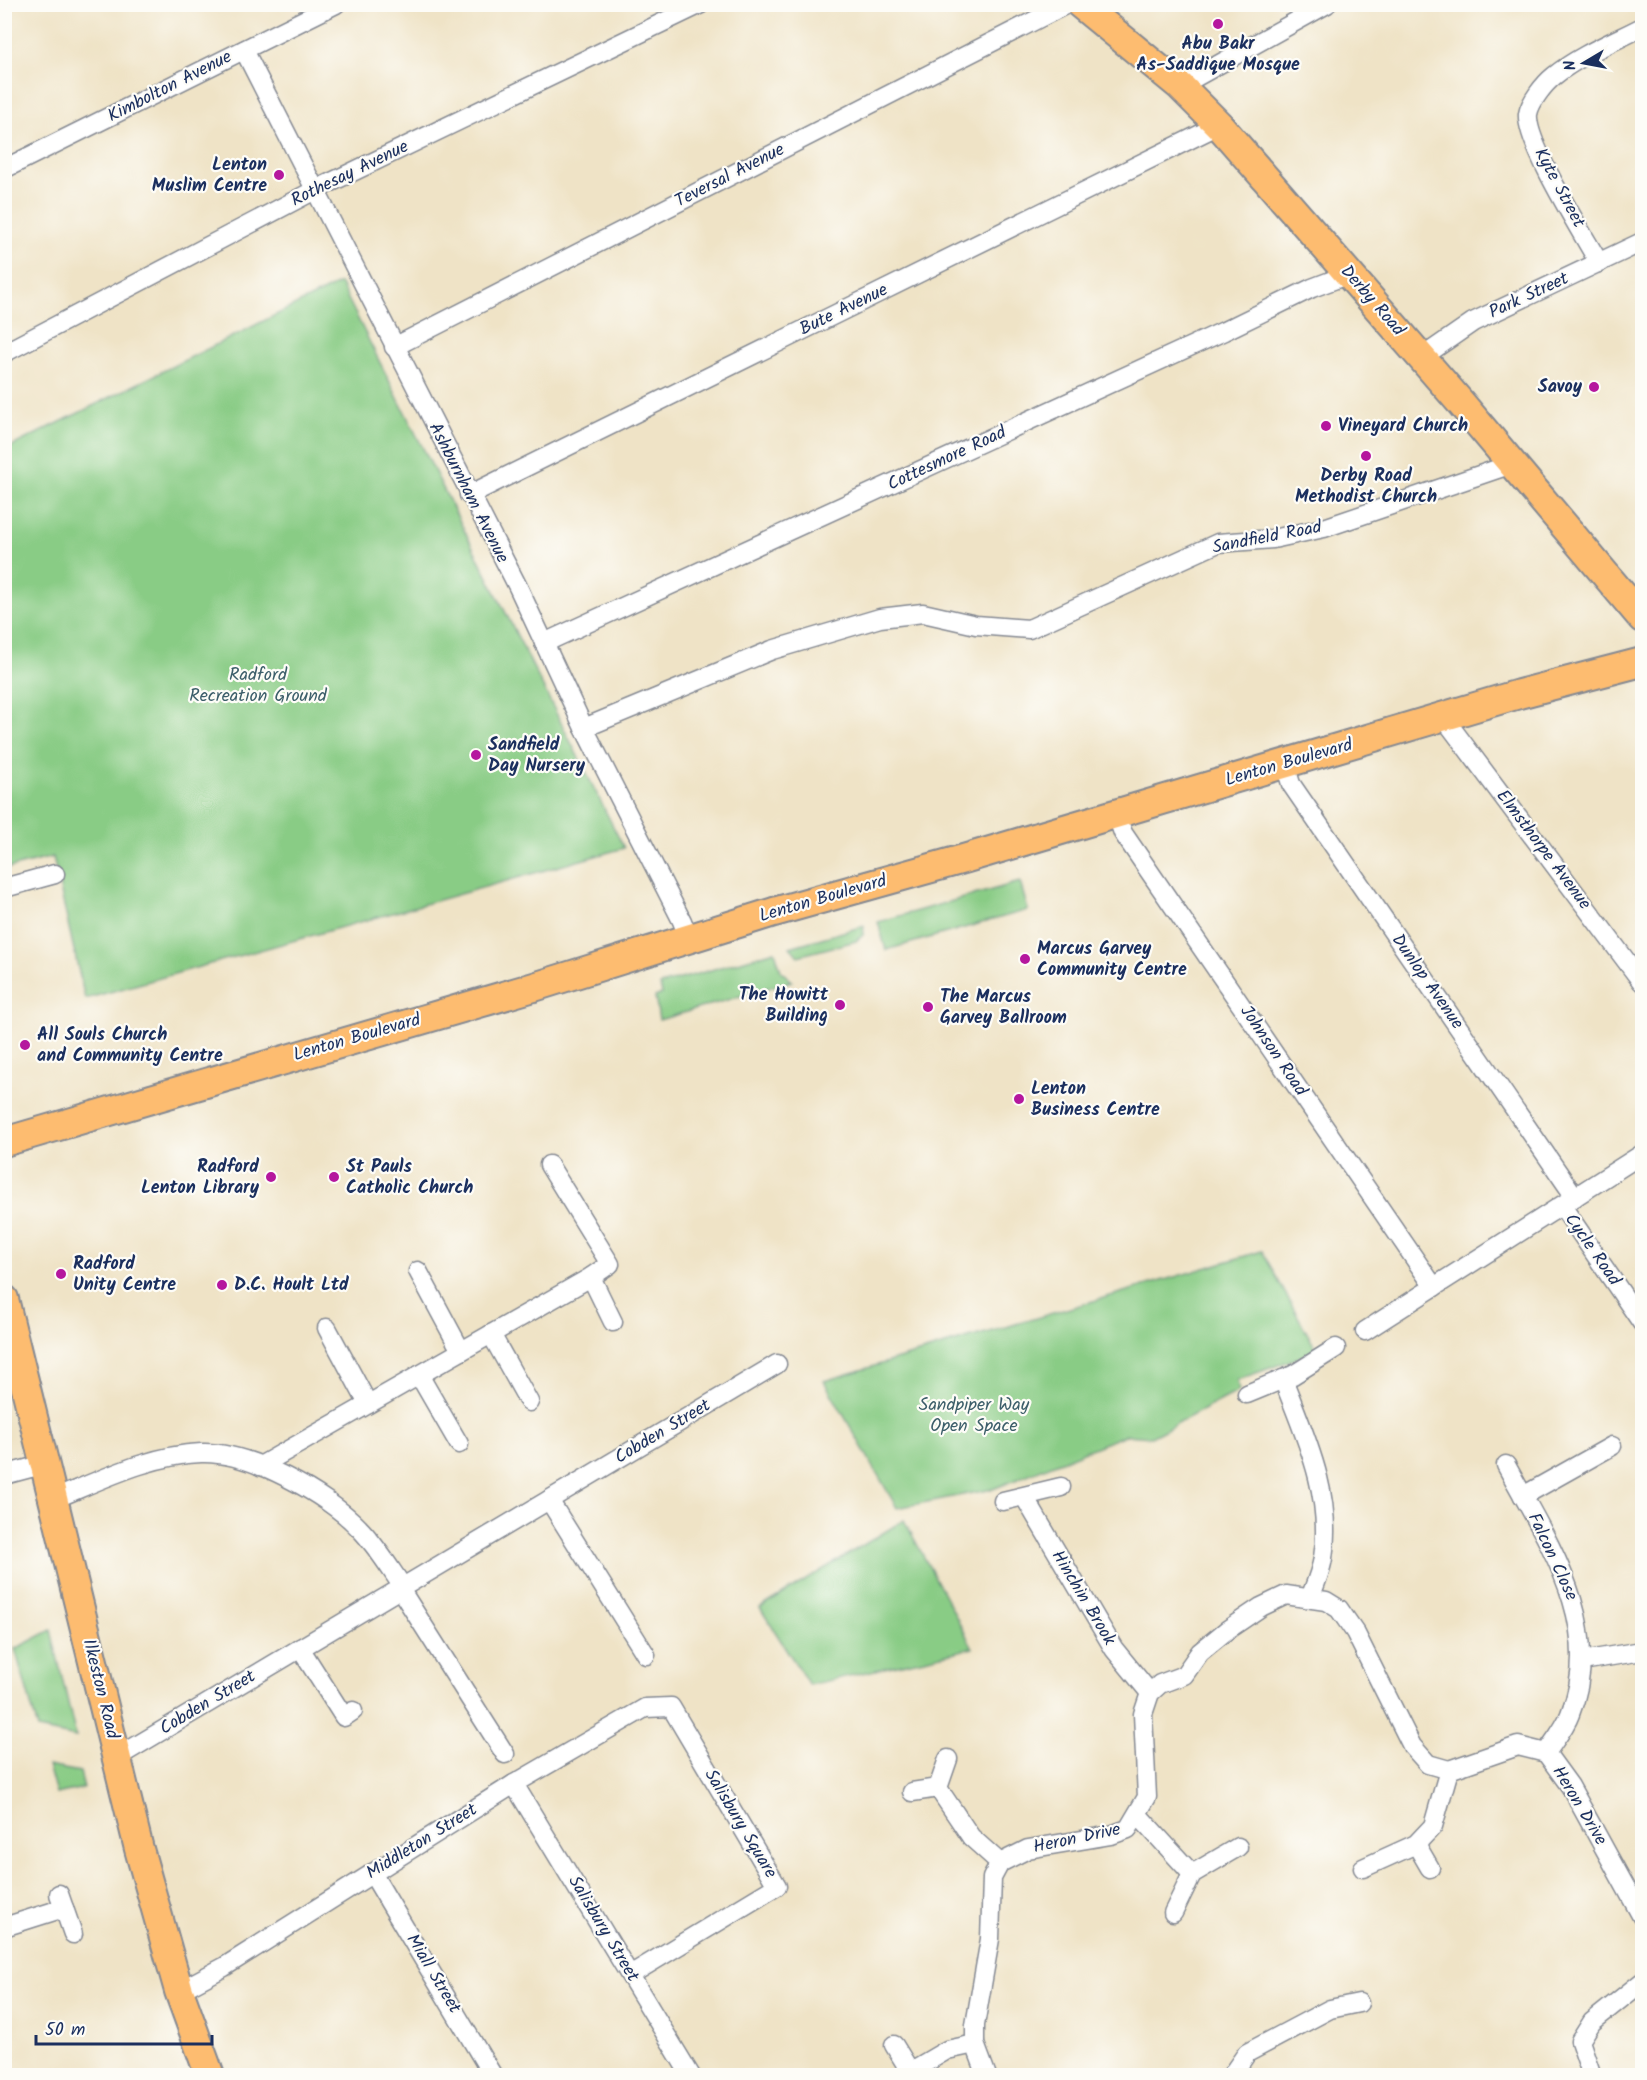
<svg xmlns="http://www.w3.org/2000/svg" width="1647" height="2080" viewBox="0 0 1647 2080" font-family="Kalam,sans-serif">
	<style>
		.green { fill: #89cc85; stroke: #527e72; stroke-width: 1.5 }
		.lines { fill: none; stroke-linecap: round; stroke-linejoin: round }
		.minor-casing { stroke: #858992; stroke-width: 21 }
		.primary-casing { stroke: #858992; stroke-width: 32 }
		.minor { stroke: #fff; stroke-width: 18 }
		.primary { stroke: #fdbc6f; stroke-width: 28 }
		.poi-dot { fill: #b5179e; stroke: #fdfcf7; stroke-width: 2 }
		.labels { text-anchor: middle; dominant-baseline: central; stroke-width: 4.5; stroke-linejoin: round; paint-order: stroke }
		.poi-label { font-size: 18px; font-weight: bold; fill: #1b2f5e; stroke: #fdfcf7; text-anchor: start }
		.street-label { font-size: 18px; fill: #1b2f5e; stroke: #fdfcf7 }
		.park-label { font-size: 18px; fill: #3c5e6a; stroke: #fdfcf7 }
	</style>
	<rect width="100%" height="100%" fill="#fdfcf7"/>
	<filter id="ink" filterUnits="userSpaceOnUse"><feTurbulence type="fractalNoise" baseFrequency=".0167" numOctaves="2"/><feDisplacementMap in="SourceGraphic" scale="12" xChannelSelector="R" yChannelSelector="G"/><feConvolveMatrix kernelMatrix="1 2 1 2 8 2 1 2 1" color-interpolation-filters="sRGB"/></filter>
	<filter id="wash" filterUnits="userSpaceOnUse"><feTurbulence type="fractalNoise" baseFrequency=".008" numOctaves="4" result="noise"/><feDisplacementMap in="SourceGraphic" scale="24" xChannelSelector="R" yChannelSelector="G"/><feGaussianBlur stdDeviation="1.35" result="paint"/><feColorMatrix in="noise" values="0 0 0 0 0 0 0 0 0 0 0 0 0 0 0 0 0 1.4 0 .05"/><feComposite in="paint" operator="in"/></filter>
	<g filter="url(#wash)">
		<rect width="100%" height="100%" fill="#efe3c6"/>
		<g class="green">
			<path d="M 340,283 L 624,848 L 85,999 L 53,857 L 9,868 L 5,850 L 4,450 Z"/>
			<path d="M 1020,882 L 1028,910 L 886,950 L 878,922 Z"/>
			<path d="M 864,926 L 863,935 L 856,941 L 798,956 L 790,947 Z"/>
			<path d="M 775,951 L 781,971 L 792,981 L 659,1020 L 655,997 L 662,994 L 660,985 Z"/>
			<path d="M 1262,1251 L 1317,1351 L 1237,1380 L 1239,1391 L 1151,1437 L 1125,1435 L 993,1489 L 897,1508 L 824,1381 Z"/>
			<path d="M 904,1520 L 973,1648 L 809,1685 L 760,1608 Z"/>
			<path d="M 51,1630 L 76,1737 L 38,1729 L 15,1649 Z"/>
			<path d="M 48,1766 L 80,1772 L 84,1788 L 56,1794 Z"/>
		</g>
	</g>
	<g filter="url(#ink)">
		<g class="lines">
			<defs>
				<g id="minor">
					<path d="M 244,50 L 518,587 L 584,728 L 682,921 L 688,937"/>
					<path d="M 1180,86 L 1327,4"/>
					<path d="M 4,169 L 336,4"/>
					<path d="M 1599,263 C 1583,234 1525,142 1528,114 C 1530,102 1544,84 1554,76 C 1580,55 1613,42 1642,27"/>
					<path d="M 394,347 L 1067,4"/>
					<path d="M 4,353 L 315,190 L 701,4"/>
					<path d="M 1421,358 L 1473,322 L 1642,242"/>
					<path d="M 469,495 L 1219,125"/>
					<path d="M 544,643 L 1224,331 L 1312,288 L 1349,274"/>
					<path d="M 1444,718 L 1642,982"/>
					<path d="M 584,728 L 772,650 L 880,618 L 923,613 L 976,625 L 1029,629 L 1218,543 L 1273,539 L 1324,528 L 1512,464"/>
					<path d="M 1285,764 L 1291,784 L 1575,1197"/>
					<path d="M 1116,813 L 1123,833 L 1434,1287"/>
					<path d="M 4,888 L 55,874"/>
					<path d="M 549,1165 L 610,1264 L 591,1277 L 613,1322"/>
					<path d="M 1562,1206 L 1642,1323"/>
					<path d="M 418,1271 L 461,1351"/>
					<path d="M 327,1328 L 368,1404"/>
					<path d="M 1365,1331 L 1642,1154"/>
					<path d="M 491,1334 L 529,1402"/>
					<path d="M 419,1375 L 459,1444"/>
					<path d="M 1283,1379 C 1305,1436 1333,1495 1323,1558 C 1321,1571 1315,1585 1310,1598"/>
					<path d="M 1247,1394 L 1293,1375 L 1336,1348"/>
					<path d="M 1506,1465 C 1547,1541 1606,1625 1570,1714 C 1565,1728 1554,1741 1546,1753"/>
					<path d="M 260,1466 L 591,1277"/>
					<path d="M 4,1475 L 45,1464"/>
					<path d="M 1523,1496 L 1612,1446"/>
					<path d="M 1025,1498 L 1114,1649 L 1150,1693"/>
					<path d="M 54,1499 C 101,1480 150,1455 201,1453 C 249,1451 327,1494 359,1528 C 376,1545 389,1567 403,1587"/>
					<path d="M 549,1500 L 646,1655"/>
					<path d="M 1003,1501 L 1061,1487"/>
					<path d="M 400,1589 L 505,1754"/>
					<path d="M 300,1648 L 344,1717 L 353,1711"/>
					<path d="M 1582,1661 L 1642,1651"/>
					<path d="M 116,1758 L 777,1364"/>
					<path d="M 948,1759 L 938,1788 L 971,1837 L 1000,1863"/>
					<path d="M 514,1784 L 691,2076"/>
					<path d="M 912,1792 L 938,1788"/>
					<path d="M 1139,1816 L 1192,1874"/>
					<path d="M 1416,1844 L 1430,1868"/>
					<path d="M 1363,1868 L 1416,1844 L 1433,1826 L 1449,1770"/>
					<path d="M 372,1873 L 493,2076"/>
					<path d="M 59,1894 L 73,1934"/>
					<path d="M 1173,1913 L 1192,1874 L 1238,1847"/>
					<path d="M 4,1927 L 64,1908"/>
					<path d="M 179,1991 L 224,1967 L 514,1784 L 645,1708 L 671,1707 L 777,1886 L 630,1975"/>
					<path d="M 894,2045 L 910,2071"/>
					<path d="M 903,2076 L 947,2050 L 975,2044"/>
					<path d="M 987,2076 L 975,2044 L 975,2025 L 990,1939 L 992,1878 L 1000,1863 L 1028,1849 L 1111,1835 L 1128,1829 L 1147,1797 L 1143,1714 L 1150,1693 L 1160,1684 L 1184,1675 L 1200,1652 L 1227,1630 L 1261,1607 L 1286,1595 L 1326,1601 L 1339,1609 L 1355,1632 L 1412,1746 L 1428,1764 L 1449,1770 L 1518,1746 L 1546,1753 L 1570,1786 L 1642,1917"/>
					<path d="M 1231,2076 L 1247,2053 L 1330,2009 L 1359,2003"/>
					<path d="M 1592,2076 L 1580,2041 L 1592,2022 L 1642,1982"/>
				</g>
				<g id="primary">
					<path d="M 1080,4 L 1180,86 L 1219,125 L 1460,402 L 1642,618"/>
					<path d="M 4,1142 L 534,987 L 774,912 L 967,858 L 1519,694 L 1642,662"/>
					<path d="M 4,1299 L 139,1849 L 179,1991 L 210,2076"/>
				</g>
			</defs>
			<use href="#minor" class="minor-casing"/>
			<use href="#primary" class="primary-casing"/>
			<use href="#minor" class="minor"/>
			<use href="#primary" class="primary"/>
		</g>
	</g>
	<g class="poi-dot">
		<circle cx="1218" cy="24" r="6"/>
		<circle cx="279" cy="175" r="6"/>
		<circle cx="1594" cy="387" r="6"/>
		<circle cx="1326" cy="426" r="6"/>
		<circle cx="1366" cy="456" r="6"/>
		<circle cx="476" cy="755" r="6"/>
		<circle cx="1025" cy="959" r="6"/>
		<circle cx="840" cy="1005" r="6"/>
		<circle cx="928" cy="1007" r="6"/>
		<circle cx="25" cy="1045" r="6"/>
		<circle cx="1019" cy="1099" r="6"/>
		<circle cx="271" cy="1177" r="6"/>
		<circle cx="334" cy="1177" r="6"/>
		<circle cx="61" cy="1274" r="6"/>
		<circle cx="222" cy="1285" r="6"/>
	</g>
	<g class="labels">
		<g class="poi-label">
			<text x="1218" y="44" text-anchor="middle">Abu Bakr<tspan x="1218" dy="21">As-Saddique Mosque</tspan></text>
			<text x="267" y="165" text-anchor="end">Lenton<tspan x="267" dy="21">Muslim Centre</tspan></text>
			<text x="1582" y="387" text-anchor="end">Savoy</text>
			<text x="1338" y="426">Vineyard Church</text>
			<text x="1366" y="476" text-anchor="middle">Derby Road<tspan x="1366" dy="21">Methodist Church</tspan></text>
			<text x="488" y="745">Sandfield<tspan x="488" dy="21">Day Nursery</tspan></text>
			<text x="1037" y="949">Marcus Garvey<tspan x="1037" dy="21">Community Centre</tspan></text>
			<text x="828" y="995" text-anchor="end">The Howitt<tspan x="828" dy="21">Building</tspan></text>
			<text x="940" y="997">The Marcus<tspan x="940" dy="21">Garvey Ballroom</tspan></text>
			<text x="37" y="1035">All Souls Church<tspan x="37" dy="21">and Community Centre</tspan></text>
			<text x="1031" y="1089">Lenton<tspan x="1031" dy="21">Business Centre</tspan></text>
			<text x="259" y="1167" text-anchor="end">Radford<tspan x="259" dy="21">Lenton Library</tspan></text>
			<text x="346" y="1167">St Pauls<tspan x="346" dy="21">Catholic Church</tspan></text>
			<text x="73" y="1264">Radford<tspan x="73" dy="21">Unity Centre</tspan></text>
			<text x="234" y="1285">D.C. Hoult Ltd</text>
		</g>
		<g class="street-label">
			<text transform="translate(170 87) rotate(-27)">Kimbolton Avenue</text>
			<text transform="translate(350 174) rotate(-26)">Rothesay Avenue</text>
			<text transform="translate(730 176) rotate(-27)">Teversal Avenue</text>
			<text transform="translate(1559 188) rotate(62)">Kyte Street</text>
			<text transform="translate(1529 296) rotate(-25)">Park Street</text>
			<text transform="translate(1372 301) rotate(49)">Derby Road</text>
			<text transform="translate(844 310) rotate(-26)">Bute Avenue</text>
			<text transform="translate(947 459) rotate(-25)">Cottesmore Road</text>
			<text transform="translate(468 493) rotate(63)">Ashburnham Avenue</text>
			<text transform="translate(1267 538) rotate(-11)">Sandfield Road</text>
			<text transform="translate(1289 763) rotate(-16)">Lenton Boulevard</text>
			<text transform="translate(1543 850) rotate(53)">Elmsthorpe Avenue</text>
			<text transform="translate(823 899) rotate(-16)">Lenton Boulevard</text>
			<text transform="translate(1427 982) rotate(55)">Dunlop Avenue</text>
			<text transform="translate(357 1038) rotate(-16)">Lenton Boulevard</text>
			<text transform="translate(1273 1051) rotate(56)">Johnson Road</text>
			<text transform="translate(1592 1250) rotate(55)">Cycle Road</text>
			<text transform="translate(663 1432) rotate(-31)">Cobden Street</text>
			<text transform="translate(1552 1557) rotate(65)">Falcon Close</text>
			<text transform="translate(1083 1598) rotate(59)">Hinchin Brook</text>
			<text transform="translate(100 1689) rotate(76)">Ilkeston Road</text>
			<text transform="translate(208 1703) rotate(-31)">Cobden Street</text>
			<text transform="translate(1579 1806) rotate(59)">Heron Drive</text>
			<text transform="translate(740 1824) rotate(59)">Salisbury Square</text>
			<text transform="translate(1077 1839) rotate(-12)">Heron Drive</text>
			<text transform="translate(422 1842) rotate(-32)">Middleton Street</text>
			<text transform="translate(603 1929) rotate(59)">Salisbury Street</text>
			<text transform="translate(433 1974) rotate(59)">Miall Street</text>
		</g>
		<g class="park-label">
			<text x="258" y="675">Radford<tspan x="258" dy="21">Recreation Ground</tspan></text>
			<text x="974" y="1405">Sandpiper Way<tspan x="974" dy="21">Open Space</tspan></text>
		</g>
	</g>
	<rect width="1647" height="2080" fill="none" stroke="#fdfcf7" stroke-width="24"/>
	<g transform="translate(1584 63) rotate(260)" stroke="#fdfcf7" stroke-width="4.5" paint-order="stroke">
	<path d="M0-4.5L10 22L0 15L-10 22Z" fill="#1b2f5e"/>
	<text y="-9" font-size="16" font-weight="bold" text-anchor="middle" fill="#1b2f5e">N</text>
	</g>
	<path d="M36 2035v9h176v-9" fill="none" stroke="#1b2f5e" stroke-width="3"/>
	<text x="45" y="2035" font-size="18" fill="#1b2f5e" stroke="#fdfcf7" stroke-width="4.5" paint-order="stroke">50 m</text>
</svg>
